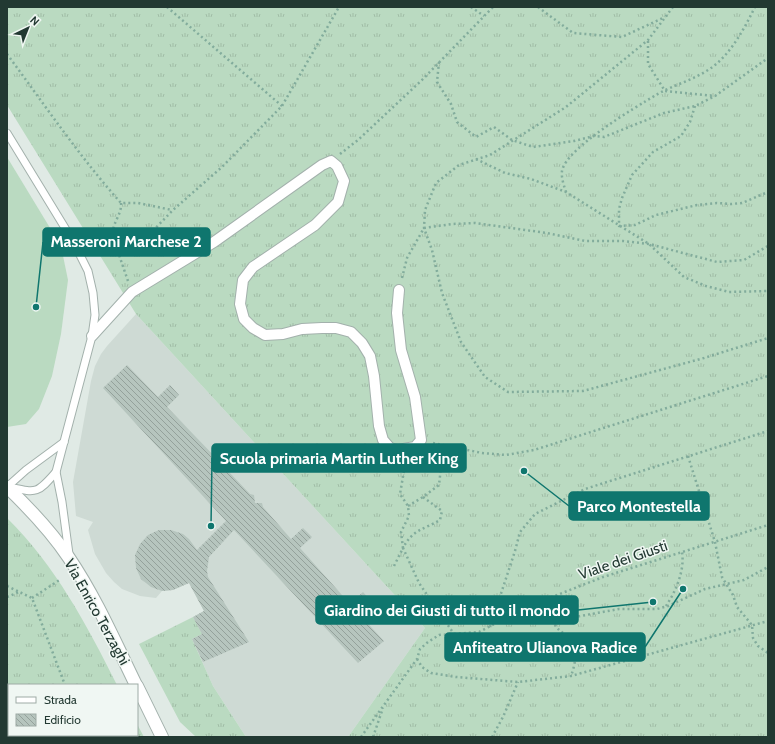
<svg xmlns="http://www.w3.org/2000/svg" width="775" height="744" viewBox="0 0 775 744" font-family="Cabin,sans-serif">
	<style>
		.built { fill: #cedad4 }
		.grass { fill: url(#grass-tufts) }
		.garden { fill: #badac1 }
		.building { fill: url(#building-back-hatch) }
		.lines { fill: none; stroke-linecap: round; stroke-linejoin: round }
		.service-casing { stroke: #a3b1ac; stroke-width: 9 }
		.pedestrian-casing { stroke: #a3b1ac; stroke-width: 12 }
		.tertiary-casing { stroke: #a3b1ac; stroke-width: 14 }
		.path { stroke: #82ac9c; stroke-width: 2.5; stroke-dasharray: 2 3; stroke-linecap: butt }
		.service { stroke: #fff; stroke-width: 7 }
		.pedestrian { stroke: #fff; stroke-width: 10 }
		.tertiary { stroke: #fff; stroke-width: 12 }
		.labels { text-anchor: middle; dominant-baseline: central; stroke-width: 3; stroke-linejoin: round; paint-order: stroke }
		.street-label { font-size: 15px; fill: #223932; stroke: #f0f7f3 }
		.leader { fill: none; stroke: #0f766e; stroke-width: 1.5 }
		.callout-dot { fill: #0f766e; stroke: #f0f7f3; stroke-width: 1.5 }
		.callout { fill: #0f766e; stroke: #0f766e; stroke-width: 1.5 }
		.callout-label { font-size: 16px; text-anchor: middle; font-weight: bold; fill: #fff }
	</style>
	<defs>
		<pattern id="grass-tufts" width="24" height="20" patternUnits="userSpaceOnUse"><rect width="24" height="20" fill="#badac1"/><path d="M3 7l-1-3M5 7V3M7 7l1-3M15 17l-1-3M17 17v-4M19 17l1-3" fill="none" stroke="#a0bca6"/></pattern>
		<pattern id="building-back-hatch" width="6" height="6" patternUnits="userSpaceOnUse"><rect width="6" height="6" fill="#b6c5be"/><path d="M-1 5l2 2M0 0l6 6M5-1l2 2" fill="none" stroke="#94a19b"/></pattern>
	</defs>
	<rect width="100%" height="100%" fill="#e0eae5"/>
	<path class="built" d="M 136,314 L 425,628 L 348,737 L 246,737 L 213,686 L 192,639 L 201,634 L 193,617 L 204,611 L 189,583 L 173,590 L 162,591 L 156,598 L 140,596 L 122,589 L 114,582 L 106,573 L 95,554 L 88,530 L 93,522 L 76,516 L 73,482 L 91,381 L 95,366 L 101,354 L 107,346 Z"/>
	<g class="grass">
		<path d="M 7,7 L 768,7 L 768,737 L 348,737 L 425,628 L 136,314 L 7,105 Z"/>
		<path d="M 7,518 C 55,565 87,625 117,685 L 9,685 L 9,714 L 7,703 Z"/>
		<path d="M 193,617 L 202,634 L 192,639 L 213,686 L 246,737 L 196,737 L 180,722 L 139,644 Z"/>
		<path d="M 137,724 L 144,737 L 13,737 L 13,735 L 137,735 Z"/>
	</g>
	<path class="garden" d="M 7,157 L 61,246 L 68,280 L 61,334 L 52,376 L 39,409 L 26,424 L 7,427 Z"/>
	<path class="building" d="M 127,365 L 158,397 L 170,385 L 179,395 L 167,407 L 220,462 L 232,450 L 241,459 L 228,471 L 250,494 L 254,495 L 255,503 L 262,503 L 263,507 L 291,539 L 303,528 L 312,537 L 300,548 L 350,604 L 363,592 L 372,602 L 359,614 L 384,641 L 358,663 L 234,530 L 209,557 L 207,571 L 208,577 L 249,642 L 203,662 L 192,639 L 202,634 L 193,617 L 204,611 L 189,583 L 173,590 L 162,591 L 151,587 L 141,579 L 136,568 L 135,555 L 140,544 L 148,535 L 159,530 L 171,530 L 183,534 L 189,539 L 197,550 L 226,521 L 103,388 Z"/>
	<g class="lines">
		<defs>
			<g id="service">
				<path d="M 7,133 L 73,241 L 88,271 L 93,293 L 95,315 L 92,336 L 56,472 L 62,502 L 69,554"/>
				<path d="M 7,487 L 26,470 L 64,442"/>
				<path d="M 9,487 C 37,493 37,494 56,472"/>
			</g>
			<path id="pedestrian" d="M 92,336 L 132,292 L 214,242 L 322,165 L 331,161 L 337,166 L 344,181 L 338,202 L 315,225 L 253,267 L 243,280 L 240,304 L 244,319 L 253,328 L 265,335 L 283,334 L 302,329 L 322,328 L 336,328 L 351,332 L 362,343 L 370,356 L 374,376 L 379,426 L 383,440 L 390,448 L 398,450 L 415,447 L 421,440 L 415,397 L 401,350 L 397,313 L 399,290"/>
			<g id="tertiary">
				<path d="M 7,487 C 30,509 51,531 69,558 C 96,598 115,642 136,685"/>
				<path d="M 137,686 L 162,737"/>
			</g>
		</defs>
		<use href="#service" class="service-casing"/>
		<use href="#pedestrian" class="pedestrian-casing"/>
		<use href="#tertiary" class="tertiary-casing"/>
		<g class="path">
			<path d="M 167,7 L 282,106"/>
			<path d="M 471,7 L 484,16"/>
			<path d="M 538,7 L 573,33 L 622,37 L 665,17"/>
			<path d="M 673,7 L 648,40 L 566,107 L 490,155 L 459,165 L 436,183 L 425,210 L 424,228 L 432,250 L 442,293 L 461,342 L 485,377 L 508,392 L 583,391 L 704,358 L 768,338"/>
			<path d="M 648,41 L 648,64 L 665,91 L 715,96"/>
			<path d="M 7,54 C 44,104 79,156 121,203 L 138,203 L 172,210"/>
			<path d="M 439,62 L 437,82 L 451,104 L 457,122 L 476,137 L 494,127 L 512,140 L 533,147 L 574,141 L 594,136 L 604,137 L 664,113 L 695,106 L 715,96 L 768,58"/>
			<path d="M 695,106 L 690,122 L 681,136 L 653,152 L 632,175 L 622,198 L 619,209 L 619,226 L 635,225 L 656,215 L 697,205 L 717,203 L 731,204 L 742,203 L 768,192"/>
			<path d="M 340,154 L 358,140 L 422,80 L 493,7"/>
			<path d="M 476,159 L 505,173 L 531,179 L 566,192 L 649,244 L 684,277 L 706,286 L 729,292 L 768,291"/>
			<path d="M 566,192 C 564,186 561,177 562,171 C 566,148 636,107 656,95 C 673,85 694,80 711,68 C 731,54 744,29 755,7"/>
			<path d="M 117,248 C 116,243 113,238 113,232 C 113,222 122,214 121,203"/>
			<path d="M 402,278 L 407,258 L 424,228 L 452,224 L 475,223 L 547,233 L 585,241 L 623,241 L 649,244 L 717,262 L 744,260 L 768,246"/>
			<path d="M 128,281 L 117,249 L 144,240 L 173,210 L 222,167 L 282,106 L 339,7"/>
			<path d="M 433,443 L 482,453 L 506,455 L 534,450 L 768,376"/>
			<path d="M 688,456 L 715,542 L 722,577 L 733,595 L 737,607 L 752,625 L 753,638 L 758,646 L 768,653"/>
			<path d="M 423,497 L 442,511 L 440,520 C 423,530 413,529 403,548 L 419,583 L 454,634"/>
			<path d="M 408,506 L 423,497 L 439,485 L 441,467 L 439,444"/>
			<path d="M 394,566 L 403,548 L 401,532 L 409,516 L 408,506 L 400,494 L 405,465 L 403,462"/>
			<path d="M 7,586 L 32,598 L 65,685"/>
			<path d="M 7,597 L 19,592"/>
			<path d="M 32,598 L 61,579"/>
			<path d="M 546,598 C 553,607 558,611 553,621 C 556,628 560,631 566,635 C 579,646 576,662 571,676"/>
			<path d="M 666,606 C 676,591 685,570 682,552"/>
			<path d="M 509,617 L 528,621 L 553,621 L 619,609 L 657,609 L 668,606 L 705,589 L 744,580 L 768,567"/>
			<path d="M 490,627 L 515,551 L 520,532 L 535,514 L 585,489 L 768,431"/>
			<path d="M 417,659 L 422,667 L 431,673 L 456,677 L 518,682 L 571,676 L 768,621"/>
			<path d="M 83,735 L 83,737"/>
			<path d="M 361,737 L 417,659 L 420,649 L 428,642 L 439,635 L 479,632 L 529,606 L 603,577 L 768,525"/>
			<path d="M 373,737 L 383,708"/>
			<path d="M 492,737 L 503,717 L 518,682"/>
		</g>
		<use href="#service" class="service"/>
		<use href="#pedestrian" class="pedestrian"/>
		<use href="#tertiary" class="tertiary"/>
	</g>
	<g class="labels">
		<g class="street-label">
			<text transform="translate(623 560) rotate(-19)">Viale dei Giusti</text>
			<text transform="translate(97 612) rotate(61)">Via Enrico Terzaghi</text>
		</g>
	</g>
	<path class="leader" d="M36 307L43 242M211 526L212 458M524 471L569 506M653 602L578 610M683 589L645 647"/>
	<g class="callout-dot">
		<circle cx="36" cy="307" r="4"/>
		<circle cx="211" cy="526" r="4"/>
		<circle cx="524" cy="471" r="4"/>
		<circle cx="653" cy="602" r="4"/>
		<circle cx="683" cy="589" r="4"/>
	</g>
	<g class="callout">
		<rect x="43" y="228" width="167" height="28" rx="4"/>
		<rect x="212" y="444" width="254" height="28" rx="4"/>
		<rect x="569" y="492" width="140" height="28" rx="4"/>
		<rect x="316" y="596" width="262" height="28" rx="4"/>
		<rect x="445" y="633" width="200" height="28" rx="4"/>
	</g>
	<g class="callout-label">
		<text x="126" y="247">Masseroni Marchese 2</text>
		<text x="339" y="464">Scuola primaria Martin Luther King</text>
		<text x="639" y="512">Parco Montestella</text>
		<text x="447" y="616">Giardino dei Giusti di tutto il mondo</text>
		<text x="545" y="653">Anfiteatro Ulianova Radice</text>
	</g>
	<rect width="775" height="744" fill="none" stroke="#223932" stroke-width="16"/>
	<rect x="8" y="684" width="130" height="52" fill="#f0f7f3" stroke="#9eaba6"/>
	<rect x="16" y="697" width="20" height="6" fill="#ffffff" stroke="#9eaba6"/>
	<text x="44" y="704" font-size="12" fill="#223932">Strada</text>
	<rect x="16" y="714" width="20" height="12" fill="url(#building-back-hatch)" stroke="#9eaba6"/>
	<text x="44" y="724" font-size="12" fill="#223932">Edificio</text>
	<g transform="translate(28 28) rotate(43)" stroke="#f0f7f3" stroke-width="3" paint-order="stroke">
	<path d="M0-3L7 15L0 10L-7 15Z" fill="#223932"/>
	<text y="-6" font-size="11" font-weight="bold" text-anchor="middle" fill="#223932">N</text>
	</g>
</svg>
